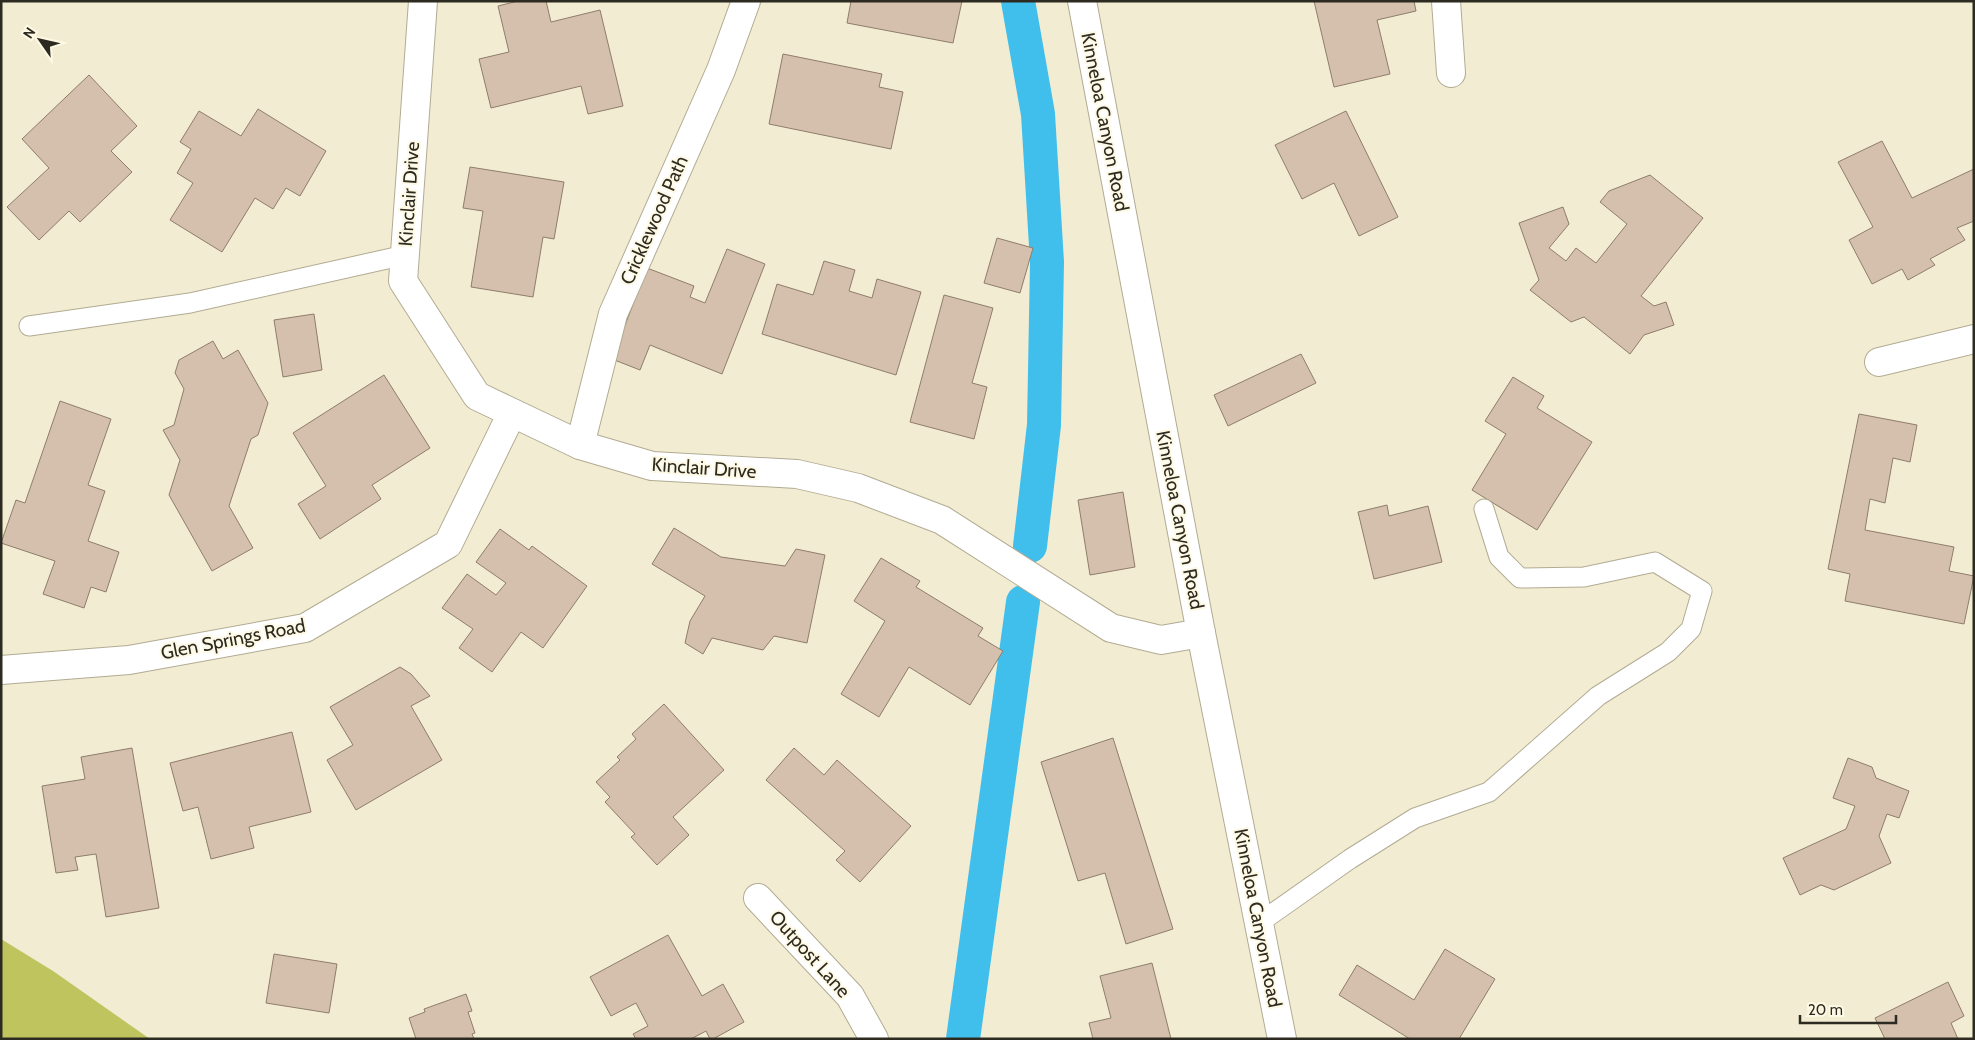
<svg xmlns="http://www.w3.org/2000/svg" width="1975" height="1040" viewBox="0 0 1975 1040" font-family="Cabin,sans-serif">
	<style>
		.forest { fill: #bfc45f }
		.lines { fill: none; stroke-linecap: round; stroke-linejoin: round }
		.canal { stroke: #40bfec; stroke-width: 34 }
		.building { fill: #d4c0ad; stroke: #8f7d6b }
		.service-casing { stroke: #b2ab93; stroke-width: 21 }
		.minor-casing { stroke: #b2ab93; stroke-width: 30 }
		.service { stroke: #fff; stroke-width: 19 }
		.minor { stroke: #fff; stroke-width: 28 }
		.labels { text-anchor: middle; dominant-baseline: central; stroke-width: 4; stroke-linejoin: round; paint-order: stroke }
		.street-label { font-size: 19px; fill: #2d2a21; stroke: #fef9e4 }
	</style>
	<rect width="100%" height="100%" fill="#f2ecd2"/>
	<path class="forest" d="M 1,939 L 53,971 L 150,1039 L 1,1039 Z"/>
	<g class="lines">
		<g class="canal">
			<path d="M 1018,1 L 1038,114 L 1047,262 L 1044,425 L 1030,546"/>
			<path d="M 963,1039 L 1023,602"/>
		</g>
	</g>
	<g class="building">
		<path d="M 518,1 L 546,1 L 551,22 L 600,10 L 623,106 L 588,114 L 581,86 L 491,108 L 479,59 L 509,52 L 498,6 Z"/>
		<path d="M 851,1 L 962,1 L 953,43 L 847,23 Z"/>
		<path d="M 1314,1 L 1414,1 L 1416,11 L 1377,20 L 1390,74 L 1334,87 Z"/>
		<path d="M 783,54 L 882,74 L 879,87 L 903,92 L 891,149 L 769,124 Z"/>
		<path d="M 89,75 L 137,126 L 111,151 L 132,172 L 80,222 L 69,211 L 39,240 L 7,207 L 49,168 L 22,139 Z"/>
		<path d="M 258,109 L 326,151 L 300,196 L 286,188 L 273,209 L 255,198 L 222,252 L 170,220 L 193,183 L 177,173 L 191,149 L 180,142 L 199,111 L 241,136 Z"/>
		<path d="M 1346,111 L 1398,217 L 1359,236 L 1334,183 L 1302,199 L 1275,145 Z"/>
		<path d="M 1882,141 L 1912,198 L 1974,169 L 1974,221 L 1957,228 L 1965,240 L 1930,259 L 1935,265 L 1908,280 L 1902,269 L 1872,284 L 1849,240 L 1873,227 L 1838,162 Z"/>
		<path d="M 470,167 L 564,182 L 554,239 L 543,237 L 533,297 L 471,287 L 483,211 L 463,208 Z"/>
		<path d="M 1650,175 L 1703,218 L 1641,296 L 1654,306 L 1666,302 L 1674,325 L 1644,335 L 1630,354 L 1584,317 L 1571,322 L 1530,290 L 1539,280 L 1519,223 L 1563,207 L 1569,224 L 1549,248 L 1566,261 L 1576,248 L 1596,263 L 1627,224 L 1600,202 L 1609,191 Z"/>
		<path d="M 997,238 L 1033,248 L 1020,293 L 984,283 Z"/>
		<path d="M 727,249 L 765,264 L 722,374 L 650,345 L 640,370 L 612,359 L 647,268 L 694,286 L 690,297 L 705,303 Z"/>
		<path d="M 824,261 L 855,270 L 849,291 L 872,298 L 877,279 L 921,292 L 896,375 L 762,334 L 777,284 L 813,295 Z"/>
		<path d="M 944,295 L 993,308 L 972,383 L 987,387 L 974,439 L 910,422 Z"/>
		<path d="M 314,314 L 322,370 L 283,377 L 274,320 Z"/>
		<path d="M 213,341 L 223,359 L 238,350 L 268,403 L 258,435 L 251,439 L 229,506 L 253,548 L 212,571 L 169,495 L 180,460 L 163,430 L 174,425 L 184,389 L 175,373 L 179,360 Z"/>
		<path d="M 1301,354 L 1316,383 L 1228,426 L 1214,395 Z"/>
		<path d="M 384,375 L 430,448 L 372,485 L 381,499 L 320,539 L 298,504 L 326,486 L 293,433 Z"/>
		<path d="M 1513,377 L 1544,396 L 1537,408 L 1592,442 L 1537,530 L 1472,490 L 1506,434 L 1485,421 Z"/>
		<path d="M 60,401 L 111,419 L 88,485 L 105,491 L 88,541 L 119,552 L 106,592 L 91,587 L 84,608 L 43,594 L 55,561 L 1,543 L 16,500 L 25,503 Z"/>
		<path d="M 1859,414 L 1917,425 L 1910,462 L 1893,458 L 1885,503 L 1870,499 L 1865,530 L 1954,547 L 1949,571 L 1974,576 L 1964,624 L 1845,601 L 1850,574 L 1828,569 Z"/>
		<path d="M 1123,492 L 1135,567 L 1090,575 L 1078,500 Z"/>
		<path d="M 1387,505 L 1389,516 L 1428,506 L 1442,562 L 1374,579 L 1358,512 Z"/>
		<path d="M 674,528 L 721,557 L 785,566 L 796,549 L 825,555 L 807,643 L 774,636 L 763,650 L 712,638 L 703,654 L 685,643 L 690,621 L 705,596 L 652,564 Z"/>
		<path d="M 500,529 L 529,550 L 532,546 L 587,586 L 543,648 L 521,632 L 492,672 L 459,648 L 473,629 L 442,608 L 467,574 L 496,595 L 506,583 L 476,562 Z"/>
		<path d="M 881,558 L 920,581 L 916,587 L 983,628 L 978,636 L 1003,651 L 970,705 L 909,667 L 879,717 L 841,694 L 885,621 L 854,601 Z"/>
		<path d="M 400,667 L 411,674 L 430,696 L 411,706 L 442,760 L 356,810 L 327,760 L 353,745 L 330,707 Z"/>
		<path d="M 664,704 L 724,770 L 673,817 L 689,835 L 657,865 L 631,837 L 635,834 L 605,802 L 610,797 L 596,782 L 620,760 L 617,757 L 636,739 L 632,734 Z"/>
		<path d="M 292,732 L 311,812 L 249,827 L 254,848 L 211,859 L 198,807 L 183,811 L 170,763 Z"/>
		<path d="M 1113,738 L 1173,929 L 1126,944 L 1105,873 L 1078,881 L 1041,762 Z"/>
		<path d="M 132,748 L 159,908 L 106,917 L 96,854 L 75,857 L 78,870 L 56,873 L 42,786 L 85,779 L 81,757 Z"/>
		<path d="M 794,748 L 824,775 L 837,760 L 911,826 L 860,882 L 836,860 L 845,851 L 766,780 Z"/>
		<path d="M 1848,758 L 1872,767 L 1876,778 L 1909,791 L 1899,818 L 1887,814 L 1879,836 L 1891,863 L 1834,890 L 1821,885 L 1800,895 L 1783,858 L 1846,829 L 1855,806 L 1833,798 Z"/>
		<path d="M 668,935 L 702,996 L 723,984 L 744,1022 L 713,1039 L 710,1039 L 706,1031 L 691,1039 L 636,1039 L 633,1034 L 648,1026 L 636,1003 L 611,1016 L 590,977 Z"/>
		<path d="M 1445,949 L 1495,979 L 1459,1039 L 1410,1039 L 1339,995 L 1357,965 L 1414,1000 Z"/>
		<path d="M 274,954 L 337,964 L 329,1013 L 266,1003 Z"/>
		<path d="M 1152,963 L 1171,1039 L 1093,1039 L 1089,1023 L 1111,1018 L 1100,976 Z"/>
		<path d="M 1948,982 L 1964,1016 L 1951,1023 L 1958,1039 L 1885,1039 L 1875,1018 Z"/>
		<path d="M 466,994 L 472,1011 L 468,1012 L 475,1033 L 472,1034 L 474,1039 L 416,1039 L 409,1018 L 425,1012 L 424,1009 Z"/>
	</g>
	<g class="lines">
		<defs>
			<g id="service">
				<path d="M 29,326 L 190,303 L 405,255"/>
				<path d="M 1259,923 L 1350,859 L 1415,818 L 1489,792 L 1598,696 L 1668,652 L 1691,629 L 1702,591 L 1655,562 L 1584,577 L 1520,578 L 1499,557 L 1484,509"/>
			</g>
			<g id="minor">
				<path d="M 423,1 L 403,281 L 477,396 L 580,445 L 652,466 L 797,474 L 858,488 L 942,520 L 1111,628 L 1161,640 L 1201,633"/>
				<path d="M 1082,1 L 1201,633 L 1282,1039"/>
				<path d="M 1446,1 L 1451,73"/>
				<path d="M 1879,362 L 1974,339"/>
				<path d="M 580,445 L 613,314 L 721,70 L 746,1"/>
				<path d="M 1,670 L 129,660 L 305,628 L 448,544 L 512,413"/>
				<path d="M 758,898 L 850,996 L 874,1039"/>
			</g>
		</defs>
		<use href="#service" class="service-casing"/>
		<use href="#minor" class="minor-casing"/>
		<use href="#service" class="service"/>
		<use href="#minor" class="minor"/>
	</g>
	<g class="labels">
		<g class="street-label">
			<text transform="translate(1105 122) rotate(79)">Kinneloa Canyon Road</text>
			<text transform="translate(409 194) rotate(-86)">Kinclair Drive</text>
			<text transform="translate(654 220) rotate(-66)">Cricklewood Path</text>
			<text transform="translate(704 468) rotate(4)">Kinclair Drive</text>
			<text transform="translate(1180 520) rotate(79)">Kinneloa Canyon Road</text>
			<text transform="translate(233 639) rotate(-11)">Glen Springs Road</text>
			<text transform="translate(1258 918) rotate(79)">Kinneloa Canyon Road</text>
			<text transform="translate(810 954) rotate(48)">Outpost Lane</text>
		</g>
	</g>
	<rect width="1975" height="1040" fill="none" stroke="#2d2a21" stroke-width="5"/>
	<g transform="translate(40 40) rotate(304)" stroke="#fef9e4" stroke-width="4" paint-order="stroke">
	<path d="M0-4L9 19L0 12L-9 19Z" fill="#2d2a21"/>
	<text y="-8" font-size="14" font-weight="bold" text-anchor="middle" fill="#2d2a21">N</text>
	</g>
	<path d="M1800 1015v8h96v-8" fill="none" stroke="#2d2a21" stroke-width="2.5"/>
	<text x="1808" y="1015" font-size="15" fill="#2d2a21" stroke="#fef9e4" stroke-width="4" paint-order="stroke">20 m</text>
</svg>
